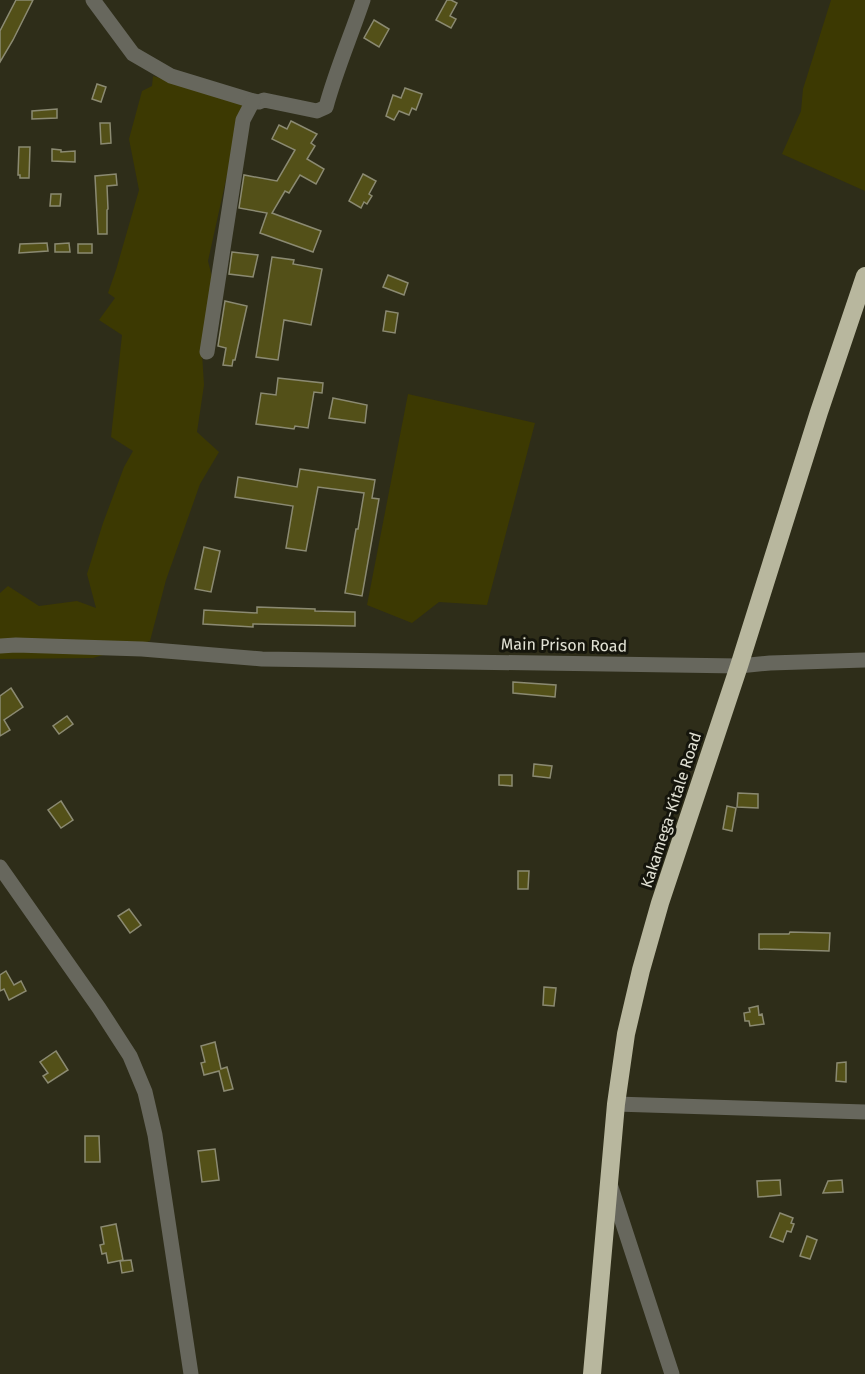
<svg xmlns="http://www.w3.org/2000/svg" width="865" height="1374" viewBox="0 0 865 1374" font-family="'Fira Sans',sans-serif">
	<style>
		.green { fill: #3c3902 }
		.building { fill: #535018; stroke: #8b8a72; stroke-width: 1.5 }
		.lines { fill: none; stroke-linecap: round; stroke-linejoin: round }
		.minor { stroke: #67675d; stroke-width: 15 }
		.highway { stroke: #b8b79e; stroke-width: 18 }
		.labels { text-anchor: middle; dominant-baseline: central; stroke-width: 6; stroke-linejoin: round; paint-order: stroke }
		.street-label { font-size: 16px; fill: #e1e1d4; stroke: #15150c }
	</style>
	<rect width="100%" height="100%" fill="#2e2d19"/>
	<g class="green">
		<path d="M 831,0 L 865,0 L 865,191 L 782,154 L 801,111 L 803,89 Z"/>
		<path d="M 153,76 L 243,103 L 208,261 L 214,285 L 202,353 L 204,385 L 197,432 L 219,452 L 200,484 L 166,580 L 150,641 L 93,658 L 0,659 L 0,593 L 8,586 L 39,606 L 77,601 L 96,608 L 87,574 L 103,523 L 124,467 L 133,451 L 111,437 L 122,335 L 99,320 L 115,298 L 108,293 L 116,270 L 139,190 L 129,139 L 142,91 L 152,86 Z"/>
		<path d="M 408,394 L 535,423 L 487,605 L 439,602 L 412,623 L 367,605 Z"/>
	</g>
	<g class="building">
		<path d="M 16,0 L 33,0 L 13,40 L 0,62 L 0,31 Z"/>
		<path d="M 447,0 L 451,0 L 457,3 L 450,16 L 456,19 L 451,28 L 436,20 Z"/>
		<path d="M 374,20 L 389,29 L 379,47 L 364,38 Z"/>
		<path d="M 97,84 L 106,87 L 101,102 L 92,99 Z"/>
		<path d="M 405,88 L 422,94 L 416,110 L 412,108 L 409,115 L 399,111 L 394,120 L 386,116 L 393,95 L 401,98 Z"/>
		<path d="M 57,109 L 57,118 L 32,119 L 32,111 Z"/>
		<path d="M 291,121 L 317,134 L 311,143 L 315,146 L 307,159 L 324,169 L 316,184 L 300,175 L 289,193 L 285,191 L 272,213 L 321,231 L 313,252 L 260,233 L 267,213 L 239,208 L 244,175 L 277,181 L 295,150 L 272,139 L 279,125 L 287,129 Z"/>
		<path d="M 100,123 L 110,123 L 111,143 L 101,144 Z"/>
		<path d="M 19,147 L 30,147 L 29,178 L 20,178 L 20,175 L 18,175 Z"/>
		<path d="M 52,149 L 61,150 L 61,152 L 75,151 L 75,162 L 52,161 Z"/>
		<path d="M 116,174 L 117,185 L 107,186 L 108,209 L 107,210 L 107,234 L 98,234 L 95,176 Z"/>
		<path d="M 363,174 L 376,181 L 369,194 L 372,196 L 367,204 L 364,202 L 361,208 L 349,201 Z"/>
		<path d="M 51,194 L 61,194 L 60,206 L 50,206 Z"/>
		<path d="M 47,243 L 48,251 L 19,253 L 20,244 Z"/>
		<path d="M 69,243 L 70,252 L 55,252 L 55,244 Z"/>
		<rect x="78" y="244" width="14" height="9"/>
		<path d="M 232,252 L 258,255 L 253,277 L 229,274 Z"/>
		<path d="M 272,257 L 294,260 L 293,264 L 322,269 L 311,325 L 284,320 L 278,360 L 256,357 Z"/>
		<path d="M 388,275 L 408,283 L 404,295 L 383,287 Z"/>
		<path d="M 225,301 L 247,306 L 235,360 L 233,360 L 232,366 L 223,365 L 226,348 L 218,346 Z"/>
		<path d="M 386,311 L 398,313 L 395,333 L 383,331 Z"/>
		<path d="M 278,378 L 323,383 L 322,393 L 314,392 L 308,428 L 295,426 L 294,429 L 256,424 L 261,393 L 276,395 Z"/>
		<path d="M 333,398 L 367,405 L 365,423 L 329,418 Z"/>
		<path d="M 300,469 L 375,480 L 372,498 L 379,499 L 362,596 L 345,593 L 356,529 L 358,529 L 364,493 L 318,487 L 306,551 L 286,548 L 293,506 L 235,497 L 238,477 L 297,487 Z"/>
		<path d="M 204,547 L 220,551 L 211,592 L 195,589 Z"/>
		<path d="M 257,607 L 315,609 L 315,611 L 355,612 L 355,626 L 253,624 L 253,627 L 203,624 L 204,610 L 257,613 Z"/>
		<path d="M 513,682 L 556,685 L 555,697 L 513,693 Z"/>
		<path d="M 11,688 L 23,707 L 4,720 L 10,730 L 0,736 L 0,696 Z"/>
		<path d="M 67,716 L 73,724 L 59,734 L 53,726 Z"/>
		<path d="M 534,764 L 552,766 L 550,778 L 533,776 Z"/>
		<path d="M 499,775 L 512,775 L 512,786 L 499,785 Z"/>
		<path d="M 738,793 L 758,794 L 758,808 L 737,807 Z"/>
		<path d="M 61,801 L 73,820 L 61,828 L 48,810 Z"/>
		<path d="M 727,806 L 736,808 L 732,831 L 723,829 Z"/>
		<path d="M 518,871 L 529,871 L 528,889 L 518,889 Z"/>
		<path d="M 129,909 L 141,925 L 130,933 L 118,916 Z"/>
		<path d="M 790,932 L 830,933 L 829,951 L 759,949 L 759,934 L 789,934 Z"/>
		<path d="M 6,971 L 14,985 L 21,981 L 26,991 L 9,1000 L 4,989 L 0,991 L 0,975 Z"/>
		<path d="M 544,987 L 556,988 L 554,1006 L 543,1005 Z"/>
		<path d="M 758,1006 L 759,1015 L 762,1014 L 764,1024 L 750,1026 L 749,1021 L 745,1021 L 744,1013 L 750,1012 L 749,1008 Z"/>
		<path d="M 215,1042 L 221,1069 L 227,1067 L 233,1089 L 224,1091 L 219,1071 L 204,1075 L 201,1063 L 205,1062 L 201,1046 Z"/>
		<path d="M 56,1051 L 68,1070 L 48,1083 L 43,1076 L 48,1073 L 40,1062 Z"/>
		<path d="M 846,1062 L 846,1082 L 836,1081 L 837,1063 Z"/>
		<path d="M 85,1136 L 99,1136 L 100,1162 L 85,1162 Z"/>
		<path d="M 215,1149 L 219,1180 L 202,1182 L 198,1151 Z"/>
		<path d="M 780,1180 L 781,1195 L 758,1197 L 757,1181 Z"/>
		<path d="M 842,1180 L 843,1192 L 823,1193 L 828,1181 Z"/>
		<path d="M 780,1213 L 793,1218 L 791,1223 L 794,1224 L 791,1232 L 787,1231 L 783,1242 L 770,1237 Z"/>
		<path d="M 116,1224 L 123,1260 L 108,1263 L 106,1253 L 102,1254 L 100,1245 L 104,1244 L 101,1227 Z"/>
		<path d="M 807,1236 L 817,1240 L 810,1259 L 800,1256 Z"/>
		<path d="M 131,1260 L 133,1271 L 122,1273 L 120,1261 Z"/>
	</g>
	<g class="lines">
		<g class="minor">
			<path d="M 93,0 L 133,54 L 171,76 L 253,101 L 259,102 L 264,100 L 317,111 L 326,107 C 336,70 351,36 363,0"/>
			<path d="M 207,352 L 243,120 L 253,101"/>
			<path d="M 0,646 L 16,645 L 142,649 L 262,659 L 739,666 L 770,663 L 865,660"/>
			<path d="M 0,867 L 99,1008 L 130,1056 L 145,1092 L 155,1135 L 191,1374"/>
			<path d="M 616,1104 L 865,1112"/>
			<path d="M 610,1184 L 672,1374"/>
		</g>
		<path class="highway" d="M 592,1374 L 616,1104 L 626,1034 L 641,970 L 660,903 L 739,666 L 819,412 L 865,276"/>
	</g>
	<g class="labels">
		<g class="street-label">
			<text transform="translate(564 645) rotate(1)">Main Prison Road</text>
			<text transform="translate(671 810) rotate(-72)">Kakamega-Kitale Road</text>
		</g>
	</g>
</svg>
